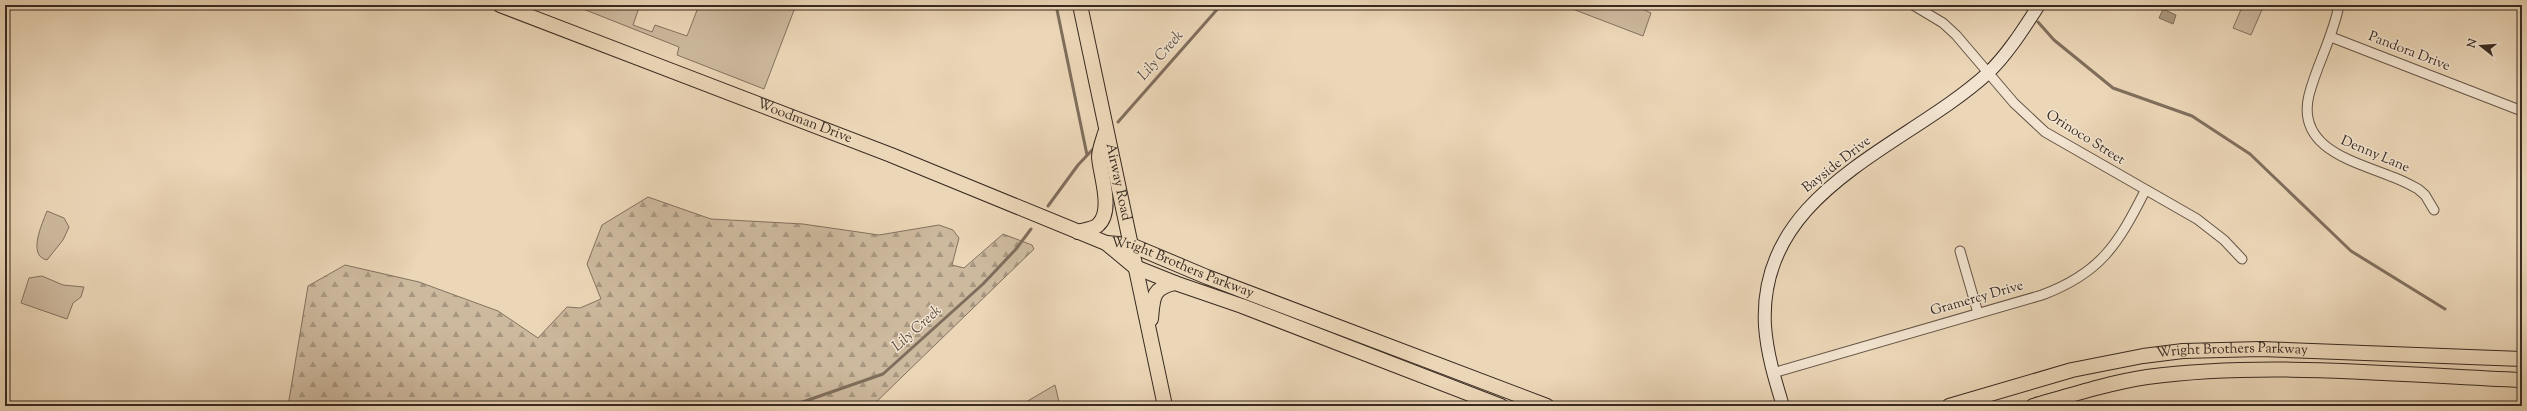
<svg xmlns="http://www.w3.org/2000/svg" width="2527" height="411" viewBox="0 0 2527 411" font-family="'Sorts Mill Goudy',serif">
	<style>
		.green { fill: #cdb99e; stroke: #827260 }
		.forest { fill: url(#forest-firs); stroke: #827260 }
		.water { fill: #ae9c84; stroke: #7f6e5c }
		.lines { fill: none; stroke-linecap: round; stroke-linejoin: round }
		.stream { stroke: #7f6e5c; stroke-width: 3 }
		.street-casing { stroke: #655546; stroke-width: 11 }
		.secondary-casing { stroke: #382a21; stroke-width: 14 }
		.primary-casing { stroke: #382a21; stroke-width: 16 }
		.street { stroke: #f2e4d0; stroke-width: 9 }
		.secondary { stroke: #f2e4d0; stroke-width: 12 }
		.primary { stroke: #ebd6b7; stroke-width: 14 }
		.labels { text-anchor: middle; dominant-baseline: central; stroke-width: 3; stroke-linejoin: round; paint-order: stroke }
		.street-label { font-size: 14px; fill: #382a21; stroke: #f2e4d0 }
		.water-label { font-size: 15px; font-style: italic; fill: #5b4c3f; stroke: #f2e4d0 }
	</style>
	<defs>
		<pattern id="forest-firs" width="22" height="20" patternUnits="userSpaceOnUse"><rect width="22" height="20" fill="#cdb99e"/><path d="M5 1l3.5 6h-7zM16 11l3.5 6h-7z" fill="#a79780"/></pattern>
	</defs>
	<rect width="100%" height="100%" fill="#ebd6b7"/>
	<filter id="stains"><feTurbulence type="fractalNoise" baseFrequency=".005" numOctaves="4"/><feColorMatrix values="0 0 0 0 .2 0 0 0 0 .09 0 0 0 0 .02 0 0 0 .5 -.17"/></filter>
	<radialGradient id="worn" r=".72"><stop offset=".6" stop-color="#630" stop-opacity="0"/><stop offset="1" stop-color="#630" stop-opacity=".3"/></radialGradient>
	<g class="green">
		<path d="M 573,5 L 640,5 L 633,25 L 652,32 L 655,25 L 687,36 L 699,5 L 796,5 L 764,89 L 677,55 L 679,47 Z"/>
		<path d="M 1562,5 L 1638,5 L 1638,7 L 1651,13 L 1643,36 Z"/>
		<path d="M 2243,5 L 2264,5 L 2251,35 L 2233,28 Z"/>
		<path d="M 47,211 L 64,218 L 69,227 L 63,240 L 47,260 C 27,256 42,224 47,211 Z"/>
		<path d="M 42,276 L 63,285 L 84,287 L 81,297 L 73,303 L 67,319 L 21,303 L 29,278 Z"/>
		<path d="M 1055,385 L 1060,406 L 1019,406 Z"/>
	</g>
	<path class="forest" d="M 648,197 L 711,219 L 803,224 L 879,235 L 939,225 L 953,230 L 959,238 L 952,265 L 964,268 L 1003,234 L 1032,245 L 1034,249 L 872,406 L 288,406 L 308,286 L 345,265 L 419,282 L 498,311 L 538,338 L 567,307 L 580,308 L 601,299 L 587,264 L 602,225 Z"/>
	<path class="water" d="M 2163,9 L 2176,15 L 2173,24 L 2159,18 Z"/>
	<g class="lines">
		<g class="stream">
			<path d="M 1056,5 L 1087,155"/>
			<path d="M 2023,5 L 2026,9"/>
			<path d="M 2038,22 L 2054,40 L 2113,88 L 2192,116 L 2250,154 L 2351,251 L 2445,309"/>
			<path d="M 1118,122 L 1221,5"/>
			<path d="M 1048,206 L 1078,165 L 1095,147"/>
			<path d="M 791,406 L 883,374 L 983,284 L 1016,249 L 1031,229"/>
		</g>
		<defs>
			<g id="street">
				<path d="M 1913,5 L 1943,23 L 1956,35 L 2014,103 L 2045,132 L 2197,219 L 2224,240 L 2242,259"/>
				<path d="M 2339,5 C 2333,37 2317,64 2309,95 C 2296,148 2353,161 2390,176 C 2399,179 2409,184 2418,189 L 2425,195 L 2434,210"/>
				<path d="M 2331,37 L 2522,111"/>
				<path d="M 1960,251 L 1978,313"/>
				<path d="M 1773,373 L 2042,295 C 2101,273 2118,244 2145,191"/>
			</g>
			<path id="secondary" d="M 1783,406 C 1775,380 1767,354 1765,326 C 1757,190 1906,148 1988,73 C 2008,54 2024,28 2039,5"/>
			<g id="primary">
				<path id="s1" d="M 500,5 L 891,155 L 1106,243 L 1135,267 L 1175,283 L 1242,306 L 1501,406"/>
				<path id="s2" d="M 1080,5 L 1165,406"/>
				<path d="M 1078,232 C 1084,230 1094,229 1098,225 C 1114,211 1100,174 1099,157 C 1099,150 1103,140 1105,133"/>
				<path id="s3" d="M 1106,243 L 1131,245 L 1207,277 L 1547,406"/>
				<path d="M 1151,319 C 1153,298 1152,288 1175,283"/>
				<path id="s4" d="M 1949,406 L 2072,370 L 2143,356 L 2183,351 L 2261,349 L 2522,359"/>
				<path d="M 2033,406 C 2071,395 2108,383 2147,377 C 2268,361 2400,375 2522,380"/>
			</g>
		</defs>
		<use href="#street" class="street-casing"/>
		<use href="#secondary" class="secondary-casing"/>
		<use href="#primary" class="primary-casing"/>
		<use href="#street" class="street"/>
		<use href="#secondary" class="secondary"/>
		<use href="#primary" class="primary"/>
	</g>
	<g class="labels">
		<g class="street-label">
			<text transform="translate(2409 52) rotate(21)">Pandora Drive</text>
			<text stroke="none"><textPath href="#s1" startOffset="326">Woodman Drive</textPath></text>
			<text transform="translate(2085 138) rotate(32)">Orinoco Street</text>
			<text transform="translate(2375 155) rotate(23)">Denny Lane</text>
			<text transform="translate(1837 165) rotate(-38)">Bayside Drive</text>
			<text stroke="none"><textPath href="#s2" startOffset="181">Airway Road</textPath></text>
			<text stroke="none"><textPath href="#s3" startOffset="81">Wright Brothers Parkway</textPath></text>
			<text transform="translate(1977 299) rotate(-16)">Gramercy Drive</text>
			<text stroke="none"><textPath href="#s4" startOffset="290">Wright Brothers Parkway</textPath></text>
		</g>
		<g class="water-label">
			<text transform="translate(1161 56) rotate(-49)">Lily Creek</text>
			<text transform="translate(917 329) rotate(-42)">Lily Creek</text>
		</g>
	</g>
	<rect width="2527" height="411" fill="none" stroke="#ebd6b7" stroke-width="20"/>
	<rect x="6" y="6" width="2515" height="399" fill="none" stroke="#382a21" stroke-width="2"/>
	<rect x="10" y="10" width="2507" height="391" fill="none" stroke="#382a21"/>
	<g transform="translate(2481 46) rotate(287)" stroke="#f2e4d0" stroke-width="3" paint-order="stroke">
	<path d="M0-3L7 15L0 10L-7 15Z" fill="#382a21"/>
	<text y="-6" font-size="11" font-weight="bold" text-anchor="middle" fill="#382a21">N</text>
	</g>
	<rect width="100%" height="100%" filter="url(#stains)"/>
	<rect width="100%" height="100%" fill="url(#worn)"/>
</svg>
